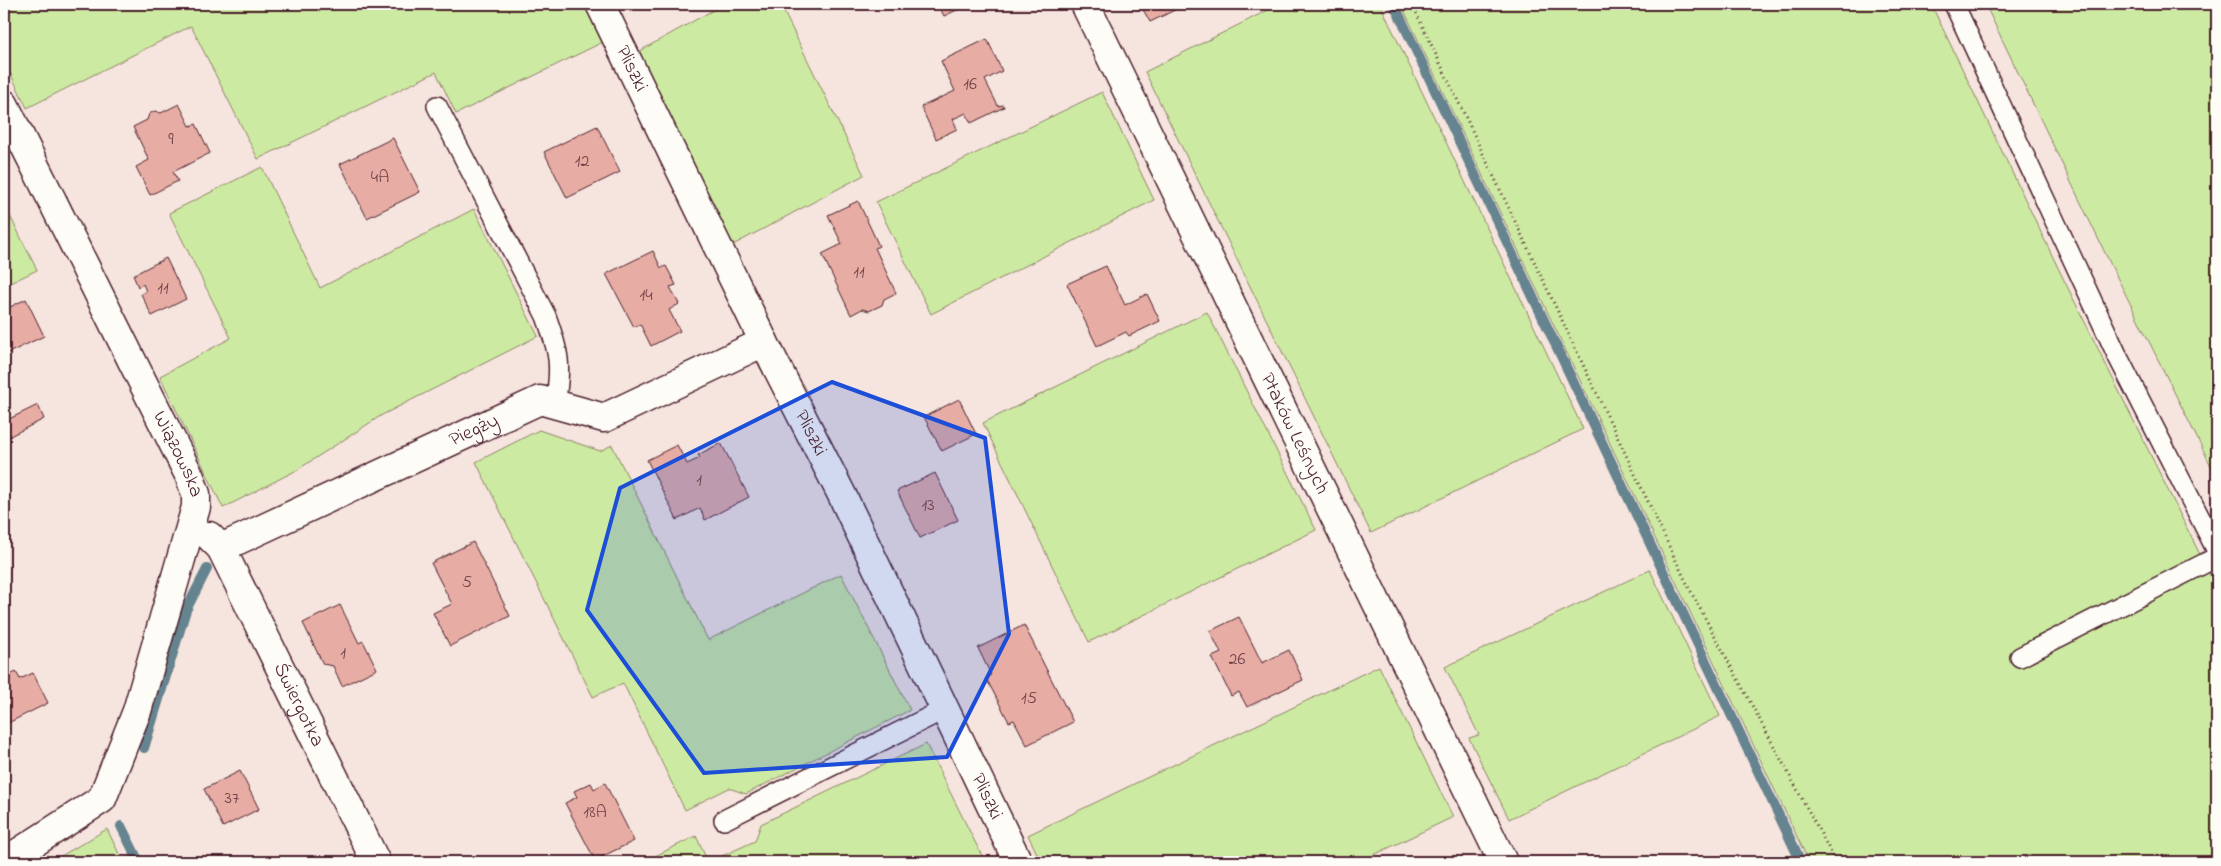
<svg xmlns="http://www.w3.org/2000/svg" width="2221" height="866" viewBox="0 0 2221 866" font-family="'Indie Flower',sans-serif">
	<style>
		.green { fill: #cdeaa2; stroke: #8c8466 }
		.lines { fill: none; stroke-linecap: round; stroke-linejoin: round }
		.stream { stroke: #65848f; stroke-width: 10 }
		.building { fill: #e7ada4; stroke: #4a1f2b }
		.service-casing { stroke: #4a1f2b; stroke-width: 22 }
		.minor-casing { stroke: #4a1f2b; stroke-width: 31 }
		.path { stroke: #4a1f2b; stroke-width: 3; stroke-dasharray: 1 4; stroke-linecap: butt }
		.service { stroke: #fdfcf7; stroke-width: 19 }
		.minor { stroke: #fdfcf7; stroke-width: 28 }
		.marked { fill: #1d4ed8; fill-opacity: 0.2; stroke: #1d4ed8; stroke-width: 4; stroke-linejoin: round }
		.labels { text-anchor: middle; dominant-baseline: central; stroke-width: 5; stroke-linejoin: round; paint-order: stroke }
		.number-label { font-size: 18px; fill: #714249 }
		.street-label { font-size: 20px; fill: #4a1f2b; stroke: #fdfcf7 }
	</style>
	<rect width="100%" height="100%" fill="#f6e4de"/>
	<filter id="ink" filterUnits="userSpaceOnUse"><feTurbulence type="fractalNoise" baseFrequency=".02" numOctaves="2"/><feDisplacementMap in="SourceGraphic" scale="10" xChannelSelector="R" yChannelSelector="G"/><feConvolveMatrix kernelMatrix="1 2 1 2 8 2 1 2 1" color-interpolation-filters="sRGB"/></filter>
	<g filter="url(#ink)">
		<g class="green">
			<path d="M 4,4 L 587,4 L 605,41 L 456,114 L 436,72 L 258,159 L 191,26 L 27,108 L 4,60 Z"/>
			<path d="M 724,4 L 780,4 L 864,175 L 733,245 L 638,52 Z"/>
			<path d="M 1280,4 L 1380,4 L 1583,429 L 1371,533 L 1145,72 Z"/>
			<path d="M 1401,4 L 1931,4 L 2061,274 L 2217,589 L 2217,862 L 1809,862 Z"/>
			<path d="M 1985,4 L 2217,4 L 2217,478 L 2107,257 Z"/>
			<path d="M 1102,92 L 1154,200 L 931,314 L 876,202 Z"/>
			<path d="M 262,167 L 320,288 L 474,209 L 538,336 L 382,415 L 297,470 L 223,508 L 160,376 L 231,338 L 169,213 Z"/>
			<path d="M 4,204 L 37,270 L 4,286 Z"/>
			<path d="M 1207,312 L 1316,530 L 1089,642 L 983,423 Z"/>
			<path d="M 539,430 L 600,451 L 612,445 L 708,640 L 841,574 L 910,710 L 746,794 L 729,788 L 685,810 L 623,683 L 593,697 L 476,462 Z"/>
			<path d="M 1650,570 L 1720,716 L 1509,819 L 1469,738 L 1479,735 L 1445,667 Z"/>
			<path d="M 1379,666 L 1453,817 L 1359,862 L 1041,862 L 1028,835 Z"/>
			<path d="M 926,744 L 985,862 L 709,862 L 755,841 L 761,824 Z"/>
			<path d="M 107,829 L 123,862 L 51,862 Z"/>
			<path d="M 696,836 L 708,862 L 643,862 Z"/>
		</g>
		<g class="lines">
			<g class="stream">
				<path d="M 1394,4 L 1801,862"/>
				<path d="M 144,748 L 186,610 L 207,569"/>
				<path d="M 121,826 L 139,862"/>
			</g>
		</g>
		<g class="building">
			<path d="M 938,4 L 970,4 L 944,16 Z"/>
			<path d="M 1140,4 L 1187,4 L 1150,22 Z"/>
			<path d="M 987,39 L 1002,71 L 985,80 L 998,106 L 1003,105 L 1004,107 L 971,123 L 966,113 L 953,119 L 957,129 L 936,139 L 921,107 L 955,91 L 941,61 Z"/>
			<path d="M 179,104 L 190,126 L 196,124 L 210,153 L 173,172 L 178,181 L 150,195 L 136,167 L 149,160 L 133,127 L 147,120 L 149,114 L 155,111 L 161,113 Z"/>
			<path d="M 597,126 L 620,172 L 567,198 L 544,152 Z"/>
			<path d="M 393,138 L 420,192 L 367,218 L 340,164 Z"/>
			<path d="M 858,201 L 879,246 L 875,248 L 896,293 L 884,299 L 882,305 L 869,311 L 862,309 L 851,315 L 822,254 L 842,244 L 828,215 Z"/>
			<path d="M 653,251 L 661,268 L 666,266 L 676,285 L 670,287 L 679,304 L 669,310 L 680,331 L 651,346 L 640,324 L 634,327 L 606,274 Z"/>
			<path d="M 166,258 L 186,299 L 152,316 L 141,294 L 146,291 L 143,284 L 138,287 L 133,275 Z"/>
			<path d="M 1106,266 L 1125,305 L 1147,294 L 1160,321 L 1129,336 L 1126,332 L 1097,346 L 1067,284 Z"/>
			<path d="M 26,299 L 44,336 L 4,355 L 4,310 Z"/>
			<path d="M 959,399 L 976,434 L 942,451 L 924,417 Z"/>
			<path d="M 38,405 L 44,419 L 4,439 L 4,407 L 9,419 Z"/>
			<path d="M 721,443 L 749,497 L 705,520 L 700,508 L 677,520 L 647,460 L 677,445 L 687,464 L 700,458 L 698,455 Z"/>
			<path d="M 935,473 L 958,520 L 920,538 L 897,491 Z"/>
			<path d="M 473,542 L 510,616 L 450,646 L 433,613 L 452,604 L 431,563 Z"/>
			<path d="M 340,605 L 359,643 L 363,641 L 377,669 L 342,686 L 333,666 L 323,664 L 303,623 Z"/>
			<path d="M 1239,617 L 1262,663 L 1289,650 L 1303,680 L 1247,707 L 1239,692 L 1231,696 L 1212,657 L 1221,653 L 1210,631 Z"/>
			<path d="M 1024,625 L 1073,722 L 1027,745 L 1014,720 L 1009,722 L 986,678 L 991,675 L 978,648 Z"/>
			<path d="M 16,672 L 20,679 L 33,673 L 48,703 L 4,725 L 4,678 Z"/>
			<path d="M 240,771 L 259,809 L 223,827 L 204,789 Z"/>
			<path d="M 591,783 L 594,789 L 605,783 L 634,841 L 595,860 L 565,803 L 577,797 L 574,791 Z"/>
		</g>
		<g class="lines">
			<defs>
				<g id="service">
					<path d="M 1954,4 L 2119,359 L 2217,551"/>
					<path d="M 437,106 L 546,316 C 559,352 562,365 555,404"/>
					<path d="M 2020,657 L 2217,557"/>
					<path d="M 724,820 L 945,709"/>
				</g>
				<g id="minor">
					<path id="s1" d="M 600,4 L 764,342 L 842,495 L 1018,862"/>
					<path id="s2" d="M 1085,4 L 1503,862"/>
					<path id="s3" d="M 4,104 L 190,477 L 196,494 L 196,507 L 137,711 L 102,799 L 4,862"/>
					<path id="s4" d="M 209,536 L 221,548 L 376,862"/>
					<path id="s5" d="M 221,548 L 540,400 L 604,418 L 764,342"/>
				</g>
			</defs>
			<use href="#service" class="service-casing"/>
			<use href="#minor" class="minor-casing"/>
			<path class="path" d="M 1412,4 L 1689,588 L 1836,862"/>
			<use href="#service" class="service"/>
			<use href="#minor" class="minor"/>
		</g>
	</g>
	<path class="marked" d="M 832,382 L 985,438 L 1009,634 L 947,757 L 704,773 L 587,610 L 620,488 Z"/>
	<g class="labels">
		<g class="number-label">
			<text x="970" y="85">16</text>
			<text x="171" y="140">9</text>
			<text x="582" y="162">12</text>
			<text x="380" y="178">4A</text>
			<text x="859" y="273">11</text>
			<text x="163" y="289">11</text>
			<text x="646" y="296">14</text>
			<text x="699" y="481">1</text>
			<text x="928" y="506">13</text>
			<text x="467" y="583">5</text>
			<text x="343" y="654">1</text>
			<text x="1237" y="660">26</text>
			<text x="1029" y="699">15</text>
			<text x="232" y="799">37</text>
			<text x="595" y="813">18A</text>
		</g>
		<g class="street-label">
			<text stroke="none"><textPath href="#s1" startOffset="72">Pliszki</textPath></text>
			<text stroke="none"><textPath href="#s5" startOffset="279">Piegży</textPath></text>
			<text stroke="none"><textPath href="#s1" startOffset="478">Pliszki</textPath></text>
			<text stroke="none"><textPath href="#s2" startOffset="478">Ptaków Leśnych</textPath></text>
			<text stroke="none"><textPath href="#s3" startOffset="391">Wiązowska</textPath></text>
			<text stroke="none"><textPath href="#s4" startOffset="192">Świergotka</textPath></text>
			<text stroke="none"><textPath href="#s1" startOffset="882">Pliszki</textPath></text>
		</g>
	</g>
	<rect width="2221" height="866" fill="none" stroke="#fdfcf7" stroke-width="20"/>
	<rect x="10" y="10" width="2201" height="846" fill="none" stroke="#4a1f2b" stroke-width="2" filter="url(#ink)"/>
</svg>
